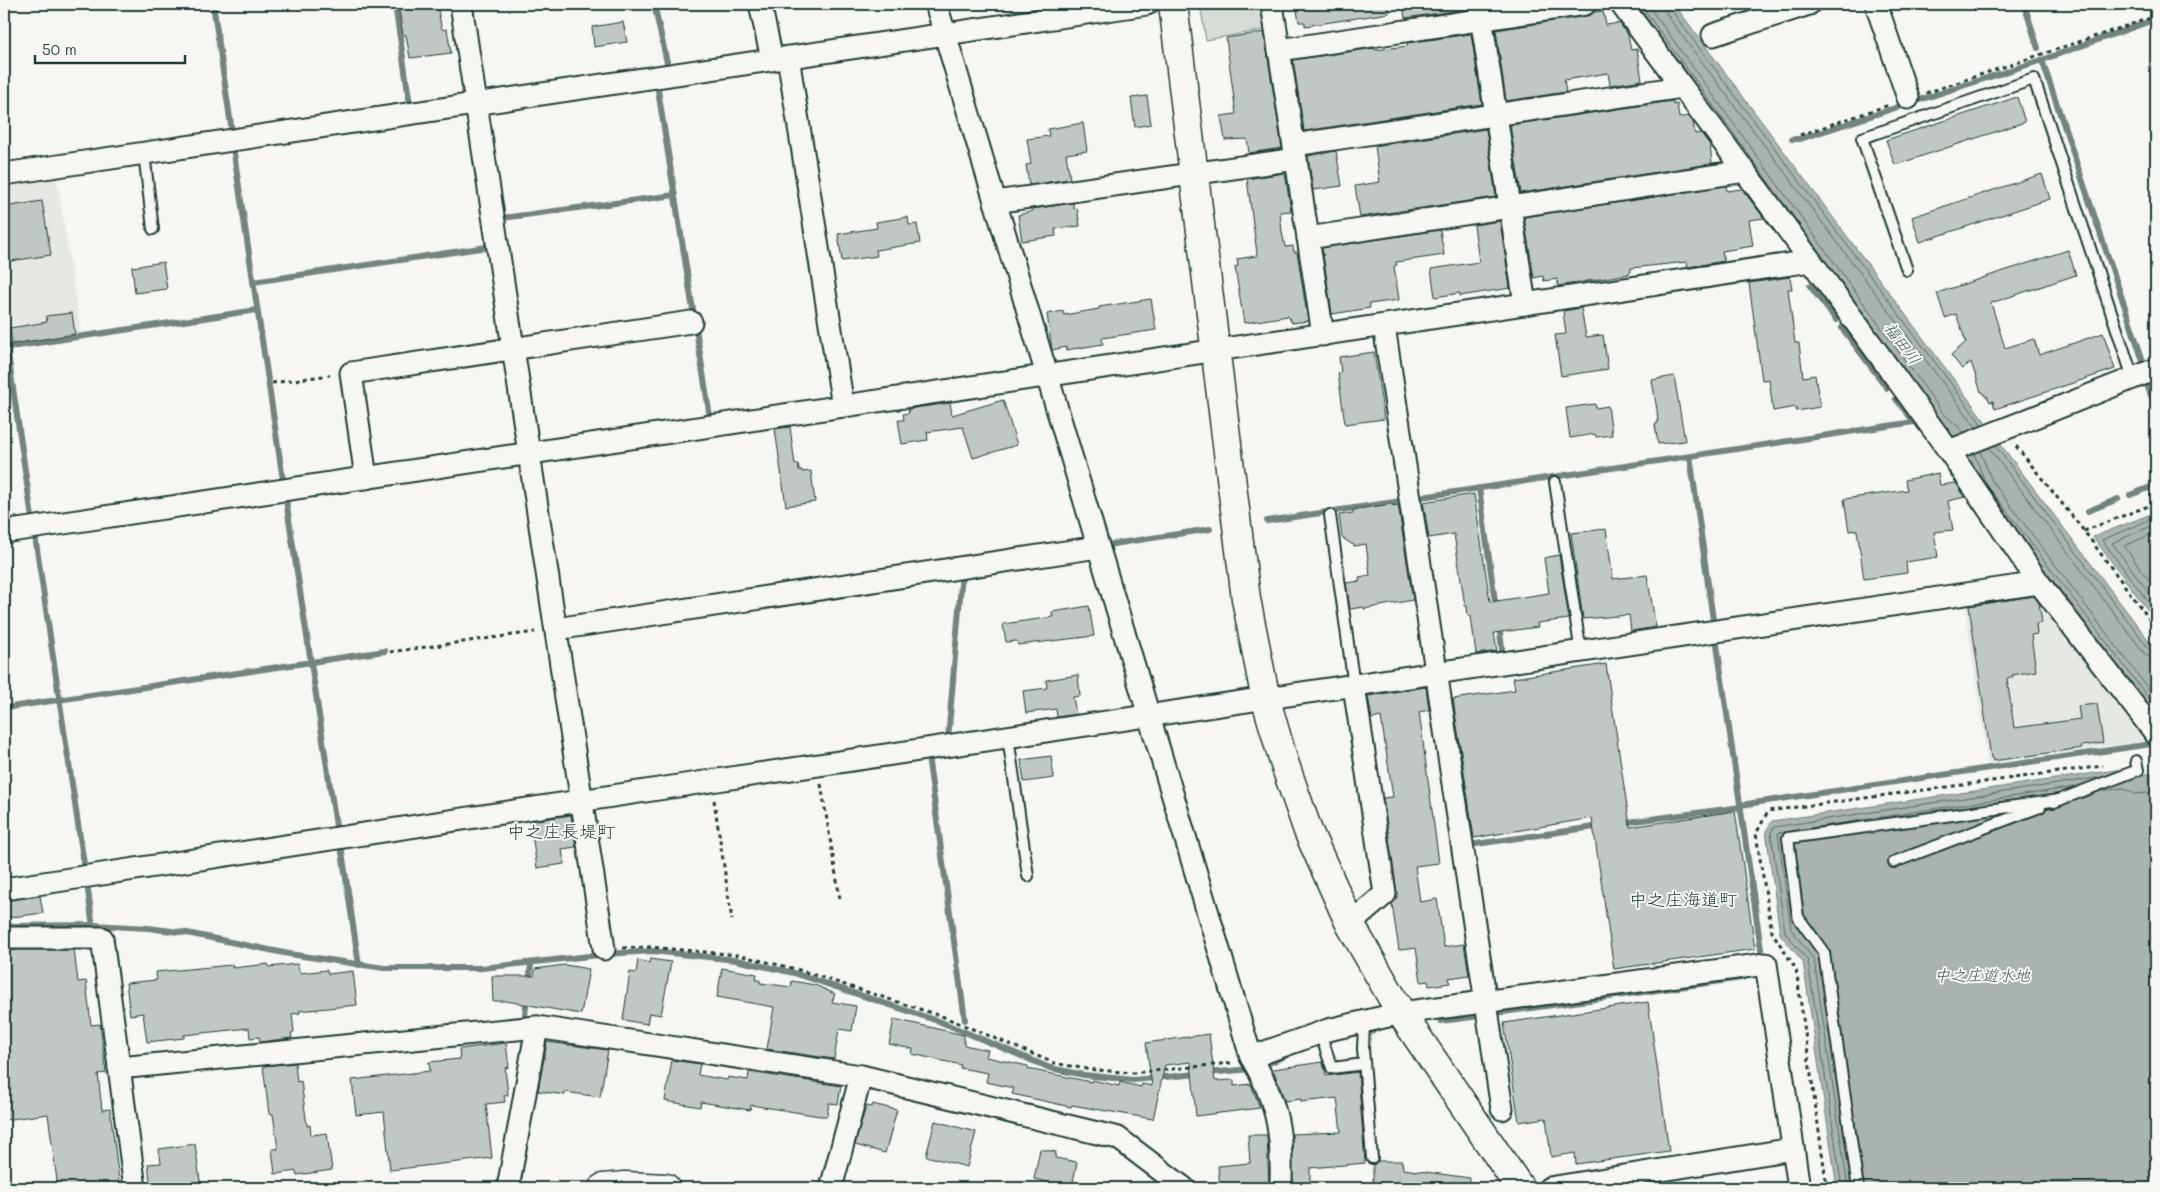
<svg xmlns="http://www.w3.org/2000/svg" width="2160" height="1192" viewBox="0 0 2160 1192" font-family="Mali,'Klee One',sans-serif">
	<style>
		.built { fill: #e6e8e4 }
		.green { fill: #d6dbd6; stroke: #7a8c85 }
		.water { fill: #aab3ae; stroke: #72847d }
		.lines { fill: none; stroke-linecap: round; stroke-linejoin: round }
		.shore { stroke: #576c65; stroke-width: 1 }
		.stream { stroke: #72847d; stroke-width: 6 }
		.building { fill: #c1c8c3; stroke: #1f3d34 }
		.lane-casing { stroke: #1f3d34; stroke-width: 14 }
		.street-casing { stroke: #1f3d34; stroke-width: 25 }
		.secondary-casing { stroke: #1f3d34; stroke-width: 31 }
		.path { stroke: #1f3d34; stroke-width: 3; stroke-dasharray: 4 4; stroke-linecap: butt }
		.lane { stroke: #f6f6f2; stroke-width: 10 }
		.street { stroke: #f6f6f2; stroke-width: 21 }
		.secondary { stroke: #f6f6f2; stroke-width: 28 }
		.labels { text-anchor: middle; dominant-baseline: central; stroke-width: 4; stroke-linejoin: round; paint-order: stroke }
		.water-label { font-size: 16px; font-style: italic; fill: #425a52; stroke: #f6f6f2 }
		.quarter-label { font-size: 18px; fill: #1f3d34; stroke: #f6f6f2 }
	</style>
	<rect width="100%" height="100%" fill="#f6f6f2"/>
	<filter id="ink" filterUnits="userSpaceOnUse"><feTurbulence type="fractalNoise" baseFrequency=".02" numOctaves="2"/><feDisplacementMap in="SourceGraphic" scale="10" xChannelSelector="R" yChannelSelector="G"/><feConvolveMatrix kernelMatrix="1 2 1 2 8 2 1 2 1" color-interpolation-filters="sRGB"/></filter>
	<g filter="url(#ink)">
		<g class="built">
			<path d="M 56,172 L 81,334 L 10,345 L 4,301 L 4,180 Z"/>
			<path d="M 2037,589 L 2151,740 L 1988,764 L 1964,600 Z"/>
		</g>
		<path class="green" d="M 1200,4 L 1263,4 L 1268,29 L 1206,40 Z"/>
		<g class="water">
			<path d="M 1634,4 L 1674,4 L 1987,424 L 1998,441 L 2156,650 L 2156,721 L 2150,709 L 1982,486 L 1970,456 L 1957,441 L 1935,420 Z"/>
			<path d="M 2156,512 L 2156,621 L 2093,537 Z"/>
			<path d="M 2129,768 L 2138,775 L 2156,773 L 2156,1188 L 1837,1188 L 1803,962 L 1780,934 L 1766,831 L 1772,821 Z"/>
		</g>
		<g class="lines">
			<g class="shore">
				<path d="M 1640,4 L 1801,227"/>
				<path d="M 1647,4 L 1943,413 L 1964,432"/>
				<path d="M 1664,4 L 1665,10 L 1671,21 L 1976,427"/>
				<path d="M 1670,4 L 1676,17 L 1982,425"/>
				<path d="M 1995,445 L 2150,650 L 2156,653"/>
				<path d="M 1989,448 L 2145,654 L 2150,658 L 2156,659"/>
				<path d="M 1980,451 L 1992,481 L 2156,699"/>
				<path d="M 1974,454 L 1986,484 L 2154,705 L 2156,713"/>
				<path d="M 2156,517 L 2102,540 L 2156,612"/>
				<path d="M 2156,524 L 2112,543 L 2156,602"/>
				<path d="M 2156,532 L 2124,546 L 2156,590"/>
				<path d="M 2100,791 L 2123,788 L 2136,794 L 2156,792"/>
				<path d="M 1842,1188 L 1808,961 L 1785,932 L 1771,833 L 1774,827 L 2103,777"/>
				<path d="M 1848,1188 L 1814,960 L 1791,929 L 1778,833 L 2075,787"/>
			</g>
			<g class="stream">
				<path d="M 213,4 L 232,132"/>
				<path d="M 395,4 L 410,105 L 404,106"/>
				<path d="M 654,4 L 668,67"/>
				<path d="M 2024,4 L 2038,48"/>
				<path d="M 2042,60 L 2144,364"/>
				<path d="M 657,84 L 710,417"/>
				<path d="M 1792,139 L 1800,139 L 2042,60 L 2156,19"/>
				<path d="M 233,147 L 283,480"/>
				<path d="M 502,218 L 675,195"/>
				<path d="M 253,282 L 487,247 L 487,241"/>
				<path d="M 1810,286 L 1836,320"/>
				<path d="M 4,327 L 32,518"/>
				<path d="M 1842,328 L 1887,388"/>
				<path d="M 4,348 L 257,310"/>
				<path d="M 2147,385 L 2156,408"/>
				<path d="M 1690,456 L 1714,627"/>
				<path d="M 1479,488 L 1496,608"/>
				<path d="M 2130,495 L 2156,485"/>
				<path d="M 1415,498 L 1914,422 L 1896,399"/>
				<path d="M 286,500 L 337,832"/>
				<path d="M 2088,511 L 2118,499"/>
				<path d="M 4,521 L 16,519"/>
				<path d="M 1267,521 L 1401,501"/>
				<path d="M 35,536 L 85,871"/>
				<path d="M 1107,545 L 1210,529"/>
				<path d="M 1499,625 L 1503,656"/>
				<path d="M 1716,638 L 1762,956"/>
				<path d="M 4,708 L 385,651"/>
				<path d="M 948,739 L 962,573"/>
				<path d="M 928,756 L 965,1020"/>
				<path d="M 1740,805 L 2151,744"/>
				<path d="M 1621,823 L 1741,807"/>
				<path d="M 1476,844 L 1601,826"/>
				<path d="M 341,845 L 359,965"/>
				<path d="M 87,883 L 92,920"/>
				<path d="M 4,926 L 93,925 L 148,928 L 187,933 L 289,954 L 384,968 L 482,968 L 607,954 L 652,951 L 736,960 L 794,973 L 941,1022 L 1050,1068 L 1084,1075 L 1133,1080 L 1251,1069"/>
				<path d="M 529,984 L 531,964"/>
				<path d="M 1496,1013 L 1742,978"/>
				<path d="M 525,1015 L 527,996"/>
				<path d="M 1441,1021 L 1480,1016"/>
				<path d="M 1369,1032 L 1373,1031"/>
				<path d="M 1265,1065 L 1287,1055"/>
			</g>
		</g>
		<g class="building">
			<path d="M 398,4 L 437,4 L 441,26 L 443,30 L 447,29 L 451,53 L 410,58 L 406,35 L 403,35 Z"/>
			<path d="M 1296,4 L 1389,4 L 1389,13 L 1305,26 L 1305,22 L 1299,22 Z"/>
			<path d="M 1403,4 L 1460,4 L 1461,10 L 1405,18 Z"/>
			<path d="M 1603,11 L 1606,25 L 1619,23 L 1628,35 L 1631,50 L 1637,49 L 1642,80 L 1610,85 L 1608,73 L 1564,80 L 1566,92 L 1506,101 L 1496,30 L 1587,16 L 1594,12 Z"/>
			<path d="M 623,22 L 627,42 L 594,47 L 592,27 Z"/>
			<path d="M 1264,32 L 1282,148 L 1249,153 L 1247,139 L 1225,140 L 1221,116 L 1236,114 L 1226,38 Z"/>
			<path d="M 1471,34 L 1482,104 L 1304,131 L 1293,60 L 1375,48 L 1375,50 L 1408,46 L 1407,43 Z"/>
			<path d="M 1147,96 L 1151,124 L 1135,127 L 1131,98 Z"/>
			<path d="M 2017,97 L 2025,122 L 1895,165 L 1886,140 Z"/>
			<path d="M 1673,101 L 1673,105 L 1677,104 L 1679,118 L 1688,116 L 1693,122 L 1695,134 L 1701,133 L 1710,145 L 1712,163 L 1722,162 L 1521,193 L 1510,125 Z"/>
			<path d="M 1083,123 L 1087,151 L 1066,154 L 1070,179 L 1029,185 L 1026,165 L 1031,164 L 1027,139 L 1049,136 L 1048,129 Z"/>
			<path d="M 1486,129 L 1496,197 L 1360,217 L 1355,186 L 1380,182 L 1375,146 Z"/>
			<path d="M 1336,151 L 1342,186 L 1313,190 L 1308,156 Z"/>
			<path d="M 1285,173 L 1291,211 L 1280,212 L 1282,232 L 1285,247 L 1293,246 L 1294,252 L 1297,252 L 1308,321 L 1292,323 L 1288,316 L 1244,323 L 1235,267 L 1238,266 L 1237,259 L 1256,256 L 1257,253 L 1247,179 Z"/>
			<path d="M 2042,174 L 2050,199 L 1920,242 L 1912,217 Z"/>
			<path d="M 1726,186 L 1727,191 L 1742,189 L 1764,218 L 1749,220 L 1753,246 L 1722,251 L 1724,261 L 1688,267 L 1687,262 L 1631,268 L 1631,272 L 1629,272 L 1629,274 L 1558,286 L 1557,279 L 1544,281 L 1543,276 L 1534,278 L 1524,217 Z"/>
			<path d="M 42,201 L 51,255 L 4,262 L 4,207 Z"/>
			<path d="M 1073,203 L 1074,209 L 1077,208 L 1080,226 L 1055,229 L 1056,236 L 1022,241 L 1018,215 L 1033,211 L 1032,209 Z"/>
			<path d="M 908,217 L 909,225 L 917,224 L 920,243 L 876,250 L 877,256 L 842,261 L 838,234 L 877,228 L 876,222 Z"/>
			<path d="M 1500,221 L 1510,288 L 1460,296 L 1460,293 L 1435,297 L 1431,269 L 1479,262 L 1474,225 Z"/>
			<path d="M 1440,230 L 1444,255 L 1396,262 L 1397,265 L 1394,266 L 1399,300 L 1369,304 L 1370,308 L 1332,314 L 1322,248 Z"/>
			<path d="M 2068,250 L 2076,275 L 1991,303 L 2005,348 L 2034,339 L 2039,355 L 2103,333 L 2115,369 L 1995,409 L 1993,401 L 1990,402 L 1987,396 L 1985,396 L 1983,392 L 1981,392 L 1971,362 L 1962,369 L 1951,355 L 1966,342 L 1956,314 L 1945,318 L 1937,293 Z"/>
			<path d="M 163,262 L 167,289 L 135,293 L 132,267 Z"/>
			<path d="M 1790,277 L 1792,289 L 1788,289 L 1795,343 L 1799,343 L 1803,377 L 1815,375 L 1820,407 L 1796,411 L 1796,407 L 1773,411 L 1769,379 L 1762,380 L 1749,283 Z"/>
			<path d="M 1151,299 L 1156,330 L 1102,338 L 1103,344 L 1066,350 L 1066,347 L 1052,350 L 1047,314 L 1063,311 L 1064,315 L 1099,309 L 1099,307 Z"/>
			<path d="M 1581,308 L 1586,337 L 1603,335 L 1608,369 L 1561,376 L 1555,335 L 1566,334 L 1563,311 Z"/>
			<path d="M 72,313 L 75,334 L 12,344 L 10,328 L 47,322 L 46,316 Z"/>
			<path d="M 1374,352 L 1384,419 L 1345,424 L 1338,373 L 1341,373 L 1339,357 Z"/>
			<path d="M 1674,376 L 1685,441 L 1658,444 L 1655,424 L 1658,423 L 1657,410 L 1652,380 Z"/>
			<path d="M 1003,400 L 1017,445 L 973,458 L 963,427 L 927,432 L 928,440 L 902,444 L 898,420 L 904,420 L 903,414 L 909,413 L 908,409 L 950,403 L 952,415 Z"/>
			<path d="M 1595,404 L 1596,408 L 1608,406 L 1612,435 L 1596,437 L 1595,434 L 1570,438 L 1566,408 Z"/>
			<path d="M 790,427 L 795,465 L 798,464 L 799,470 L 802,470 L 802,472 L 811,471 L 815,502 L 786,506 L 775,429 Z"/>
			<path d="M 1938,473 L 1940,485 L 1956,483 L 1965,497 L 1948,501 L 1953,530 L 1934,532 L 1938,557 L 1906,562 L 1907,573 L 1864,579 L 1857,530 L 1849,531 L 1844,499 L 1907,490 L 1905,480 Z"/>
			<path d="M 1474,494 L 1490,602 L 1549,593 L 1544,558 L 1559,555 L 1569,619 L 1537,623 L 1538,627 L 1494,633 L 1497,651 L 1476,654 L 1471,616 L 1468,616 L 1467,606 L 1465,606 L 1454,534 L 1429,538 L 1423,502 Z"/>
			<path d="M 1392,504 L 1393,506 L 1398,505 L 1413,600 L 1364,609 L 1364,607 L 1350,609 L 1346,583 L 1360,581 L 1359,577 L 1370,575 L 1366,544 L 1355,546 L 1342,538 L 1339,515 L 1353,513 L 1353,510 L 1364,508 Z"/>
			<path d="M 1606,529 L 1613,579 L 1647,575 L 1656,627 L 1631,631 L 1629,615 L 1583,619 L 1571,533 Z"/>
			<path d="M 2034,596 L 2039,603 L 2042,623 L 2036,624 L 2037,634 L 2031,635 L 2036,671 L 2012,675 L 2013,677 L 2007,678 L 2014,728 L 2080,719 L 2078,706 L 2097,704 L 2103,743 L 2082,746 L 2082,748 L 1993,761 L 1992,758 L 1991,758 L 1969,606 Z"/>
			<path d="M 1089,606 L 1094,636 L 1018,645 L 1017,641 L 1006,642 L 1003,624 L 1053,617 L 1052,612 Z"/>
			<path d="M 1606,664 L 1630,827 L 1735,811 L 1755,949 L 1614,969 L 1592,818 L 1474,838 L 1453,699 L 1515,690 L 1513,678 Z"/>
			<path d="M 1078,675 L 1080,696 L 1073,697 L 1076,714 L 1057,717 L 1056,709 L 1026,713 L 1023,691 L 1047,688 L 1046,680 Z"/>
			<path d="M 1426,687 L 1429,710 L 1419,712 L 1439,863 L 1415,866 L 1420,902 L 1437,899 L 1444,947 L 1464,944 L 1469,975 L 1449,978 L 1450,983 L 1429,986 L 1428,981 L 1421,982 L 1416,948 L 1399,950 L 1392,904 L 1396,899 L 1397,892 L 1383,798 L 1393,797 L 1381,717 L 1372,719 L 1368,696 Z"/>
			<path d="M 1051,756 L 1054,778 L 1024,782 L 1021,760 Z"/>
			<path d="M 571,815 L 576,847 L 562,849 L 564,864 L 537,868 L 530,821 Z"/>
			<path d="M 40,896 L 43,913 L 4,918 L 4,901 Z"/>
			<path d="M 18,950 L 74,950 L 78,982 L 86,981 L 91,1025 L 100,1024 L 106,1073 L 98,1074 L 102,1110 L 110,1109 L 120,1188 L 58,1188 L 48,1114 L 4,1120 L 4,952 Z"/>
			<path d="M 650,959 L 671,962 L 661,1015 L 649,1013 L 647,1024 L 623,1020 L 630,972 L 636,973 L 638,960 L 649,963 Z"/>
			<path d="M 268,964 L 269,967 L 297,964 L 300,973 L 327,970 L 328,974 L 353,971 L 357,1005 L 299,1011 L 300,1013 L 292,1014 L 294,1032 L 291,1033 L 292,1038 L 260,1042 L 259,1037 L 250,1038 L 249,1028 L 184,1035 L 184,1038 L 147,1042 L 143,1013 L 130,1015 L 126,983 L 157,980 L 156,972 L 232,965 L 233,968 Z"/>
			<path d="M 565,965 L 589,969 L 581,1014 L 506,1001 L 493,1001 L 492,976 L 534,976 L 535,969 Z"/>
			<path d="M 722,968 L 757,974 L 756,980 L 760,980 L 760,983 L 791,987 L 792,981 L 815,985 L 835,994 L 832,1002 L 856,1006 L 852,1031 L 839,1029 L 834,1059 L 767,1049 L 774,1007 L 717,997 Z"/>
			<path d="M 1648,1002 L 1669,1151 L 1576,1164 L 1575,1153 L 1551,1157 L 1546,1118 L 1519,1122 L 1504,1023 Z"/>
			<path d="M 894,1019 L 964,1035 L 964,1045 L 988,1050 L 986,1057 L 1028,1066 L 1028,1069 L 1091,1082 L 1092,1080 L 1119,1086 L 1120,1082 L 1141,1087 L 1142,1084 L 1152,1086 L 1146,1043 L 1209,1034 L 1215,1081 L 1234,1080 L 1234,1086 L 1251,1084 L 1260,1108 L 1196,1116 L 1191,1062 L 1165,1065 L 1153,1119 L 1072,1105 L 1071,1107 L 1012,1094 L 1014,1088 L 986,1082 L 988,1073 L 960,1068 L 961,1065 L 912,1054 L 913,1049 L 889,1044 Z"/>
			<path d="M 547,1042 L 608,1050 L 600,1097 L 565,1092 L 565,1095 L 538,1091 Z"/>
			<path d="M 506,1043 L 509,1067 L 505,1068 L 508,1095 L 504,1095 L 505,1102 L 486,1104 L 492,1158 L 390,1170 L 384,1112 L 356,1115 L 352,1080 L 430,1071 L 429,1062 L 460,1059 L 459,1049 Z"/>
			<path d="M 672,1060 L 700,1064 L 698,1075 L 727,1080 L 728,1077 L 748,1080 L 749,1072 L 841,1086 L 838,1104 L 829,1103 L 827,1116 L 820,1116 L 751,1105 L 750,1110 L 701,1102 L 700,1107 L 665,1101 Z"/>
			<path d="M 1323,1062 L 1326,1076 L 1358,1072 L 1365,1163 L 1310,1168 L 1310,1188 L 1293,1188 L 1292,1134 L 1341,1132 L 1337,1098 L 1301,1102 L 1301,1099 L 1285,1101 L 1273,1069 Z"/>
			<path d="M 295,1063 L 297,1082 L 301,1081 L 307,1126 L 310,1125 L 311,1135 L 327,1133 L 332,1170 L 297,1175 L 296,1171 L 275,1174 L 272,1149 L 278,1149 L 273,1114 L 269,1114 L 263,1066 Z"/>
			<path d="M 873,1104 L 897,1110 L 885,1153 L 855,1145 L 866,1106 L 872,1107 Z"/>
			<path d="M 935,1121 L 976,1132 L 967,1167 L 926,1156 Z"/>
			<path d="M 1248,1135 L 1267,1135 L 1269,1188 L 1253,1188 L 1252,1184 L 1220,1187 L 1218,1166 L 1250,1163 Z"/>
			<path d="M 195,1144 L 201,1188 L 151,1188 L 148,1164 L 161,1163 L 159,1149 Z"/>
			<path d="M 1040,1149 L 1056,1152 L 1055,1158 L 1077,1162 L 1072,1187 L 1034,1179 Z"/>
			<path d="M 1378,1161 L 1402,1161 L 1403,1169 L 1470,1178 L 1469,1188 L 1386,1188 L 1386,1184 L 1373,1184 L 1373,1165 Z"/>
		</g>
		<g class="lines">
			<defs>
				<g id="lane">
					<path d="M 144,153 L 153,229"/>
					<path d="M 1907,270 L 1862,138 L 2034,79 L 2133,378"/>
					<path d="M 1555,482 L 1581,653"/>
					<path d="M 1330,515 L 1354,686"/>
					<path d="M 1008,737 L 1028,876"/>
					<path d="M 2054,802 L 2138,770 L 2136,761"/>
					<path d="M 1894,862 L 2040,807"/>
					<path d="M 1364,1022 L 1363,1049 L 1372,1158"/>
					<path d="M 1320,1033 L 1332,1068 L 1364,1064"/>
					<path d="M 1858,1188 L 1824,953 L 1798,917 L 1788,838 L 2059,800"/>
				</g>
				<g id="street">
					<path d="M 461,4 L 604,949"/>
					<path d="M 760,4 L 772,59"/>
					<path d="M 936,4 L 1251,1057 C 1264,1079 1276,1107 1279,1133 C 1282,1151 1281,1170 1281,1188"/>
					<path d="M 1272,4 L 1323,335"/>
					<path d="M 1479,4 L 1525,304"/>
					<path d="M 1621,4 L 1811,261 L 1949,451 L 2039,583 L 2156,734"/>
					<path d="M 1876,4 L 1908,98"/>
					<path d="M 1713,35 L 1809,4"/>
					<path d="M 1279,50 L 1585,4"/>
					<path d="M 788,57 L 843,406"/>
					<path d="M 1294,145 L 1682,87"/>
					<path d="M 4,174 L 1147,4"/>
					<path d="M 995,202 L 1296,159"/>
					<path d="M 1308,238 L 1745,171"/>
					<path d="M 1384,326 L 1502,1109"/>
					<path d="M 1949,451 L 2156,369"/>
					<path d="M 366,478 L 351,373 L 691,322"/>
					<path d="M 4,532 L 1811,261"/>
					<path d="M 556,629 L 1098,547"/>
					<path d="M 4,889 L 711,781 L 2039,583"/>
					<path d="M 1350,924 L 1385,894 L 1354,686"/>
					<path d="M 4,938 L 102,938 L 135,1188"/>
					<path d="M 1251,1057 L 1328,1030 L 1401,1013 L 1766,964 L 1799,1188"/>
					<path d="M 119,1068 L 537,1027 L 861,1076 L 1118,1138 L 1184,1188"/>
					<path d="M 508,1188 L 537,1027"/>
					<path d="M 831,1188 L 861,1076"/>
					<path d="M 1549,1188 L 1793,1149"/>
				</g>
				<g id="secondary">
					<path d="M 1173,4 L 1246,599 L 1266,700 L 1283,759 L 1308,831 L 1350,924 L 1401,1013 L 1520,1188"/>
					<path d="M 603,1188 L 625,1186 L 666,1188"/>
				</g>
			</defs>
			<use href="#lane" class="lane-casing"/>
			<use href="#street" class="street-casing"/>
			<use href="#secondary" class="secondary-casing"/>
			<g class="path">
				<path d="M 1926,93 L 2156,16"/>
				<path d="M 1800,135 L 1889,105"/>
				<path d="M 272,383 L 330,375"/>
				<path d="M 2016,446 L 2084,531 L 2156,628"/>
				<path d="M 2084,531 L 2156,503"/>
				<path d="M 390,652 L 535,632"/>
				<path d="M 821,784 L 840,899"/>
				<path d="M 714,800 L 732,920"/>
				<path d="M 623,948 L 650,947 L 738,955 L 796,969 L 944,1017 L 1054,1063 L 1086,1069 L 1133,1073 L 1231,1063"/>
				<path d="M 1827,1188 L 1796,969 L 1772,932 L 1756,834 L 1768,811 L 2103,766"/>
			</g>
			<use href="#lane" class="lane"/>
			<use href="#street" class="street"/>
			<use href="#secondary" class="secondary"/>
		</g>
	</g>
	<g class="labels">
		<g class="water-label">
			<text transform="translate(1903 343) rotate(53)">福田川</text>
			<text x="1982" y="974">中之庄遊水地</text>
		</g>
		<g class="quarter-label">
			<text x="561" y="831">中之庄長堤町</text>
			<text x="1683" y="899">中之庄海道町</text>
		</g>
	</g>
	<rect width="2160" height="1192" fill="none" stroke="#f6f6f2" stroke-width="20"/>
	<rect x="10" y="10" width="2140" height="1172" fill="none" stroke="#1f3d34" stroke-width="2" filter="url(#ink)"/>
	<path d="M35 55v8h150v-8" fill="none" stroke="#1f3d34" stroke-width="2.5"/>
	<text x="42" y="55" font-size="15" fill="#1f3d34" stroke="#f6f6f2" stroke-width="4" paint-order="stroke">50 m</text>
</svg>
